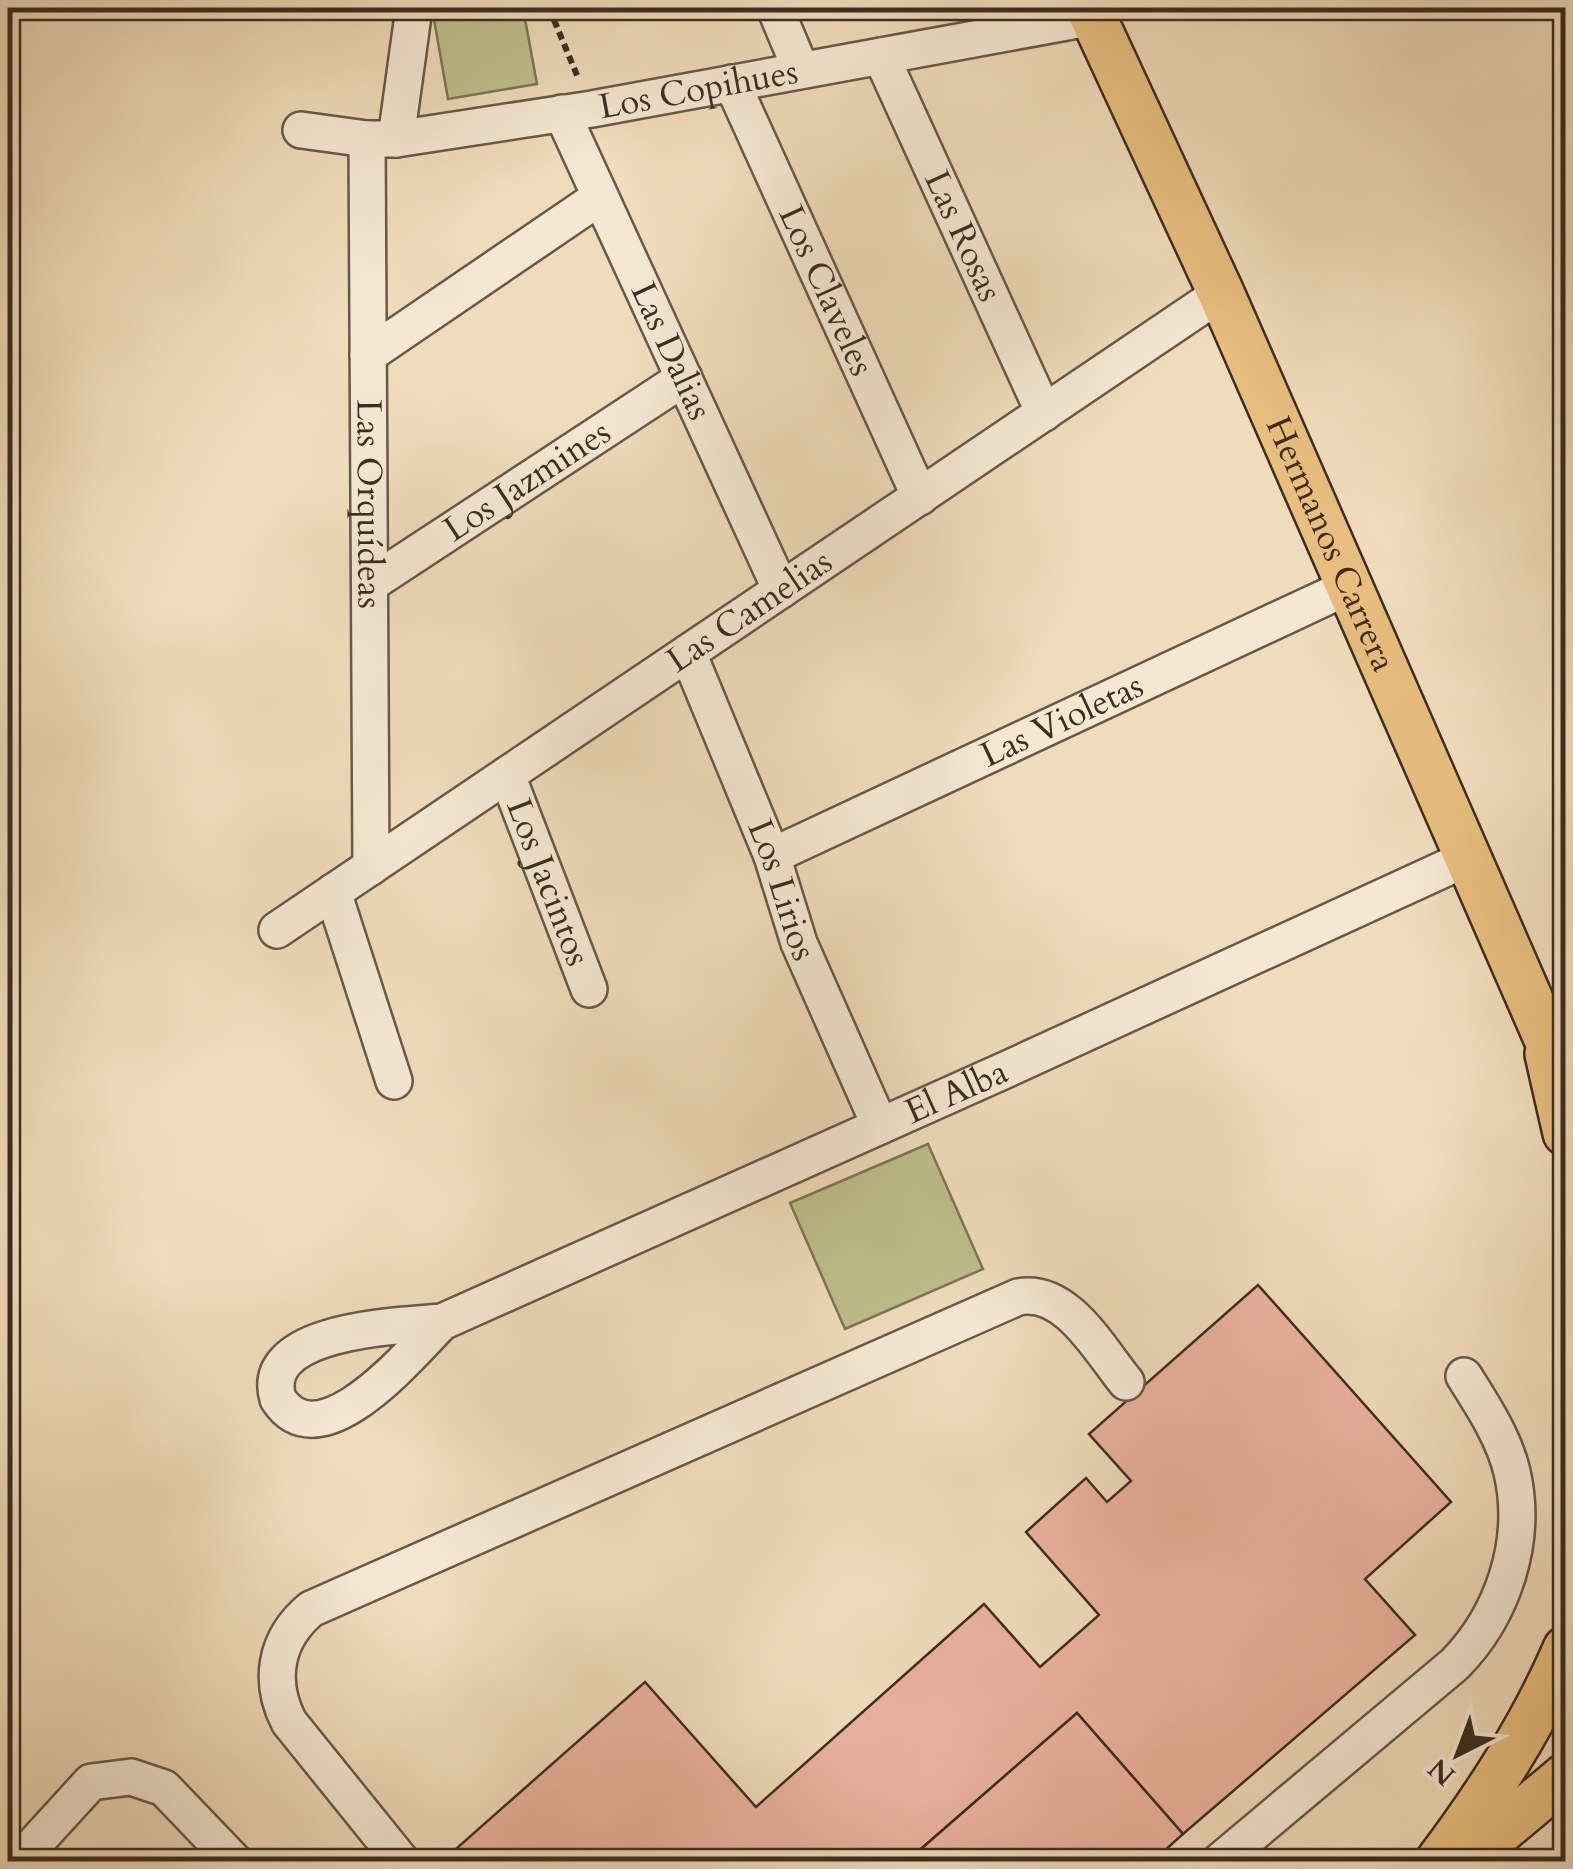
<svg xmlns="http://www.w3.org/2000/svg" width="1573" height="1869" viewBox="0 0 1573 1869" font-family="Cardo,serif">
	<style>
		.green { fill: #bebf8c; stroke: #7c7656; stroke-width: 2.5 }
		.building { fill: #eab29e; stroke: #3b2d20; stroke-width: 2.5 }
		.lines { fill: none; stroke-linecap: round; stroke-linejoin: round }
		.minor-casing { stroke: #685947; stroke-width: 40 }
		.major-casing { stroke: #3b2d20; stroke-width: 50 }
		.path { stroke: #3b2d20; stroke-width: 6; stroke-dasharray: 8 5; stroke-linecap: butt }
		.minor { stroke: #f5e8d3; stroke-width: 35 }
		.major { stroke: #e8be7e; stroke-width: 45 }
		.labels { text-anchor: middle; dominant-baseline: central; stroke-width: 9; stroke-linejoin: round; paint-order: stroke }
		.street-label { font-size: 35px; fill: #3b2d20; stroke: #f5e8d3 }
	</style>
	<rect width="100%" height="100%" fill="#f0dcbb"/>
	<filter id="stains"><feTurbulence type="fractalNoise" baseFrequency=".002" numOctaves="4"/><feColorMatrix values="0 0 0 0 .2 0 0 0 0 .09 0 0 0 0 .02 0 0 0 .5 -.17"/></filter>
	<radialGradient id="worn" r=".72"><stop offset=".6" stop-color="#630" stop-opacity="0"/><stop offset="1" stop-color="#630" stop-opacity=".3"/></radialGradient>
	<g class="green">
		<path d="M 432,8 L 523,8 L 537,84 L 448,99 Z"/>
		<path d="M 928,1144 L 983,1269 L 845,1329 L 790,1203 Z"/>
	</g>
	<g class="building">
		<path d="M 1258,1285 L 1451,1502 L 1365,1579 L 1415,1635 L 1183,1834 L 1077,1713 L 906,1862 L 470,1862 L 457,1848 L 645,1682 L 756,1807 L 984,1604 L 1040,1667 L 1099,1615 L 1026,1532 L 1086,1478 L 1107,1502 L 1131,1481 L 1089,1434 Z"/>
		<path d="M 1077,1713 L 1183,1834 L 1152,1862 L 906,1862 Z"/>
	</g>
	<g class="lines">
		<defs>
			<g id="minor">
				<path d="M 775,8 L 801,70"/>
				<path id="s1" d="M 881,56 L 1044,413"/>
				<path id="s2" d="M 732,83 L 920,497"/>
				<path id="s3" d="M 562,113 L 781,590"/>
				<path id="s4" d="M 301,130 L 367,139 L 396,139 L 592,109 L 1094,17"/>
				<path id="s5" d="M 367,139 L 371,867"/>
				<path d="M 396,139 L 414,8"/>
				<path d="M 368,355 L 600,197"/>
				<path id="s6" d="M 370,584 L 684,378"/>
				<path id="s7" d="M 688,653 L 772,856 L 799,943 L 880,1126"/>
				<path id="s8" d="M 507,775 L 589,989"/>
				<path id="s9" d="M 772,856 L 1350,586"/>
				<path d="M 333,892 L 394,1081"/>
				<path id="s10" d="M 277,930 L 1221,293"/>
				<path id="s11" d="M 442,1322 C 410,1354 320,1464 278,1399 C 257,1329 400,1326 442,1322 L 1003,1071 L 1470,857"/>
				<path d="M 18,1862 L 91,1782 L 131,1777 L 164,1788 L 235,1862"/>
				<path d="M 402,1862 L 289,1722 C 268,1681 275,1639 311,1609 L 1018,1297 C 1066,1287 1099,1349 1126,1382"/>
				<path d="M 1219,1862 L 1455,1664 C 1503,1615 1528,1541 1512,1472 C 1504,1438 1483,1406 1464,1376"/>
			</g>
			<g id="major">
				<path id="s12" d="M 1089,8 L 1221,293 L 1566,1082"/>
				<path d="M 1548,1054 L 1566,1133"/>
				<path d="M 1438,1862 C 1488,1795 1533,1726 1566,1649"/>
				<path d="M 1463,1862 L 1566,1776"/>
			</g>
		</defs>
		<use href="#minor" class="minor-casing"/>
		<use href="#major" class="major-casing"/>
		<path class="path" d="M 549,8 L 579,80"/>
		<use href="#minor" class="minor"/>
		<use href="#major" class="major"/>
	</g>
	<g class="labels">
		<g class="street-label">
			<text stroke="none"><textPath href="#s4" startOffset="402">Los Copihues</textPath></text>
			<text stroke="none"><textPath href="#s1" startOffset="198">Las Rosas</textPath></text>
			<text stroke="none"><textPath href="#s2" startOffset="228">Los Claveles</textPath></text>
			<text stroke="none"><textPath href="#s3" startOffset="262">Las Dalias</textPath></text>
			<text stroke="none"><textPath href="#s6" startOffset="188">Los Jazmines</textPath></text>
			<text stroke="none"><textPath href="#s5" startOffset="365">Las Orquídeas</textPath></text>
			<text stroke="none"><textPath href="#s12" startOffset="588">Hermanos Carrera</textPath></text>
			<text stroke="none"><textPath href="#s10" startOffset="570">Las Camelias</textPath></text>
			<text stroke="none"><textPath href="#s9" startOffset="320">Las Violetas</textPath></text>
			<text stroke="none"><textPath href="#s8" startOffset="115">Los Jacintos</textPath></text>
			<text stroke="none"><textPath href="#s7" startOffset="255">Los Lirios</textPath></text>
			<text stroke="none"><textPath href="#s11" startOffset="975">El Alba</textPath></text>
		</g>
	</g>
	<rect width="1573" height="1869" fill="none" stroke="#f0dcbb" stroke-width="40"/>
	<rect x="10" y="10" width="1553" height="1849" fill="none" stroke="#3b2d20" stroke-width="5"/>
	<rect x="20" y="20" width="1533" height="1829" fill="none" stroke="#3b2d20" stroke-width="2.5"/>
	<g transform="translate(1458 1754) rotate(222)" stroke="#f5e8d3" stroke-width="8" paint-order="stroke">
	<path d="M0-8L18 38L0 25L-18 38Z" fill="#3b2d20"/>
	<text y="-15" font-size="28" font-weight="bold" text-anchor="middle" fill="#3b2d20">N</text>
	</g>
	<rect width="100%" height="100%" filter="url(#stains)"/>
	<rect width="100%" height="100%" fill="url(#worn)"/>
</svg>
